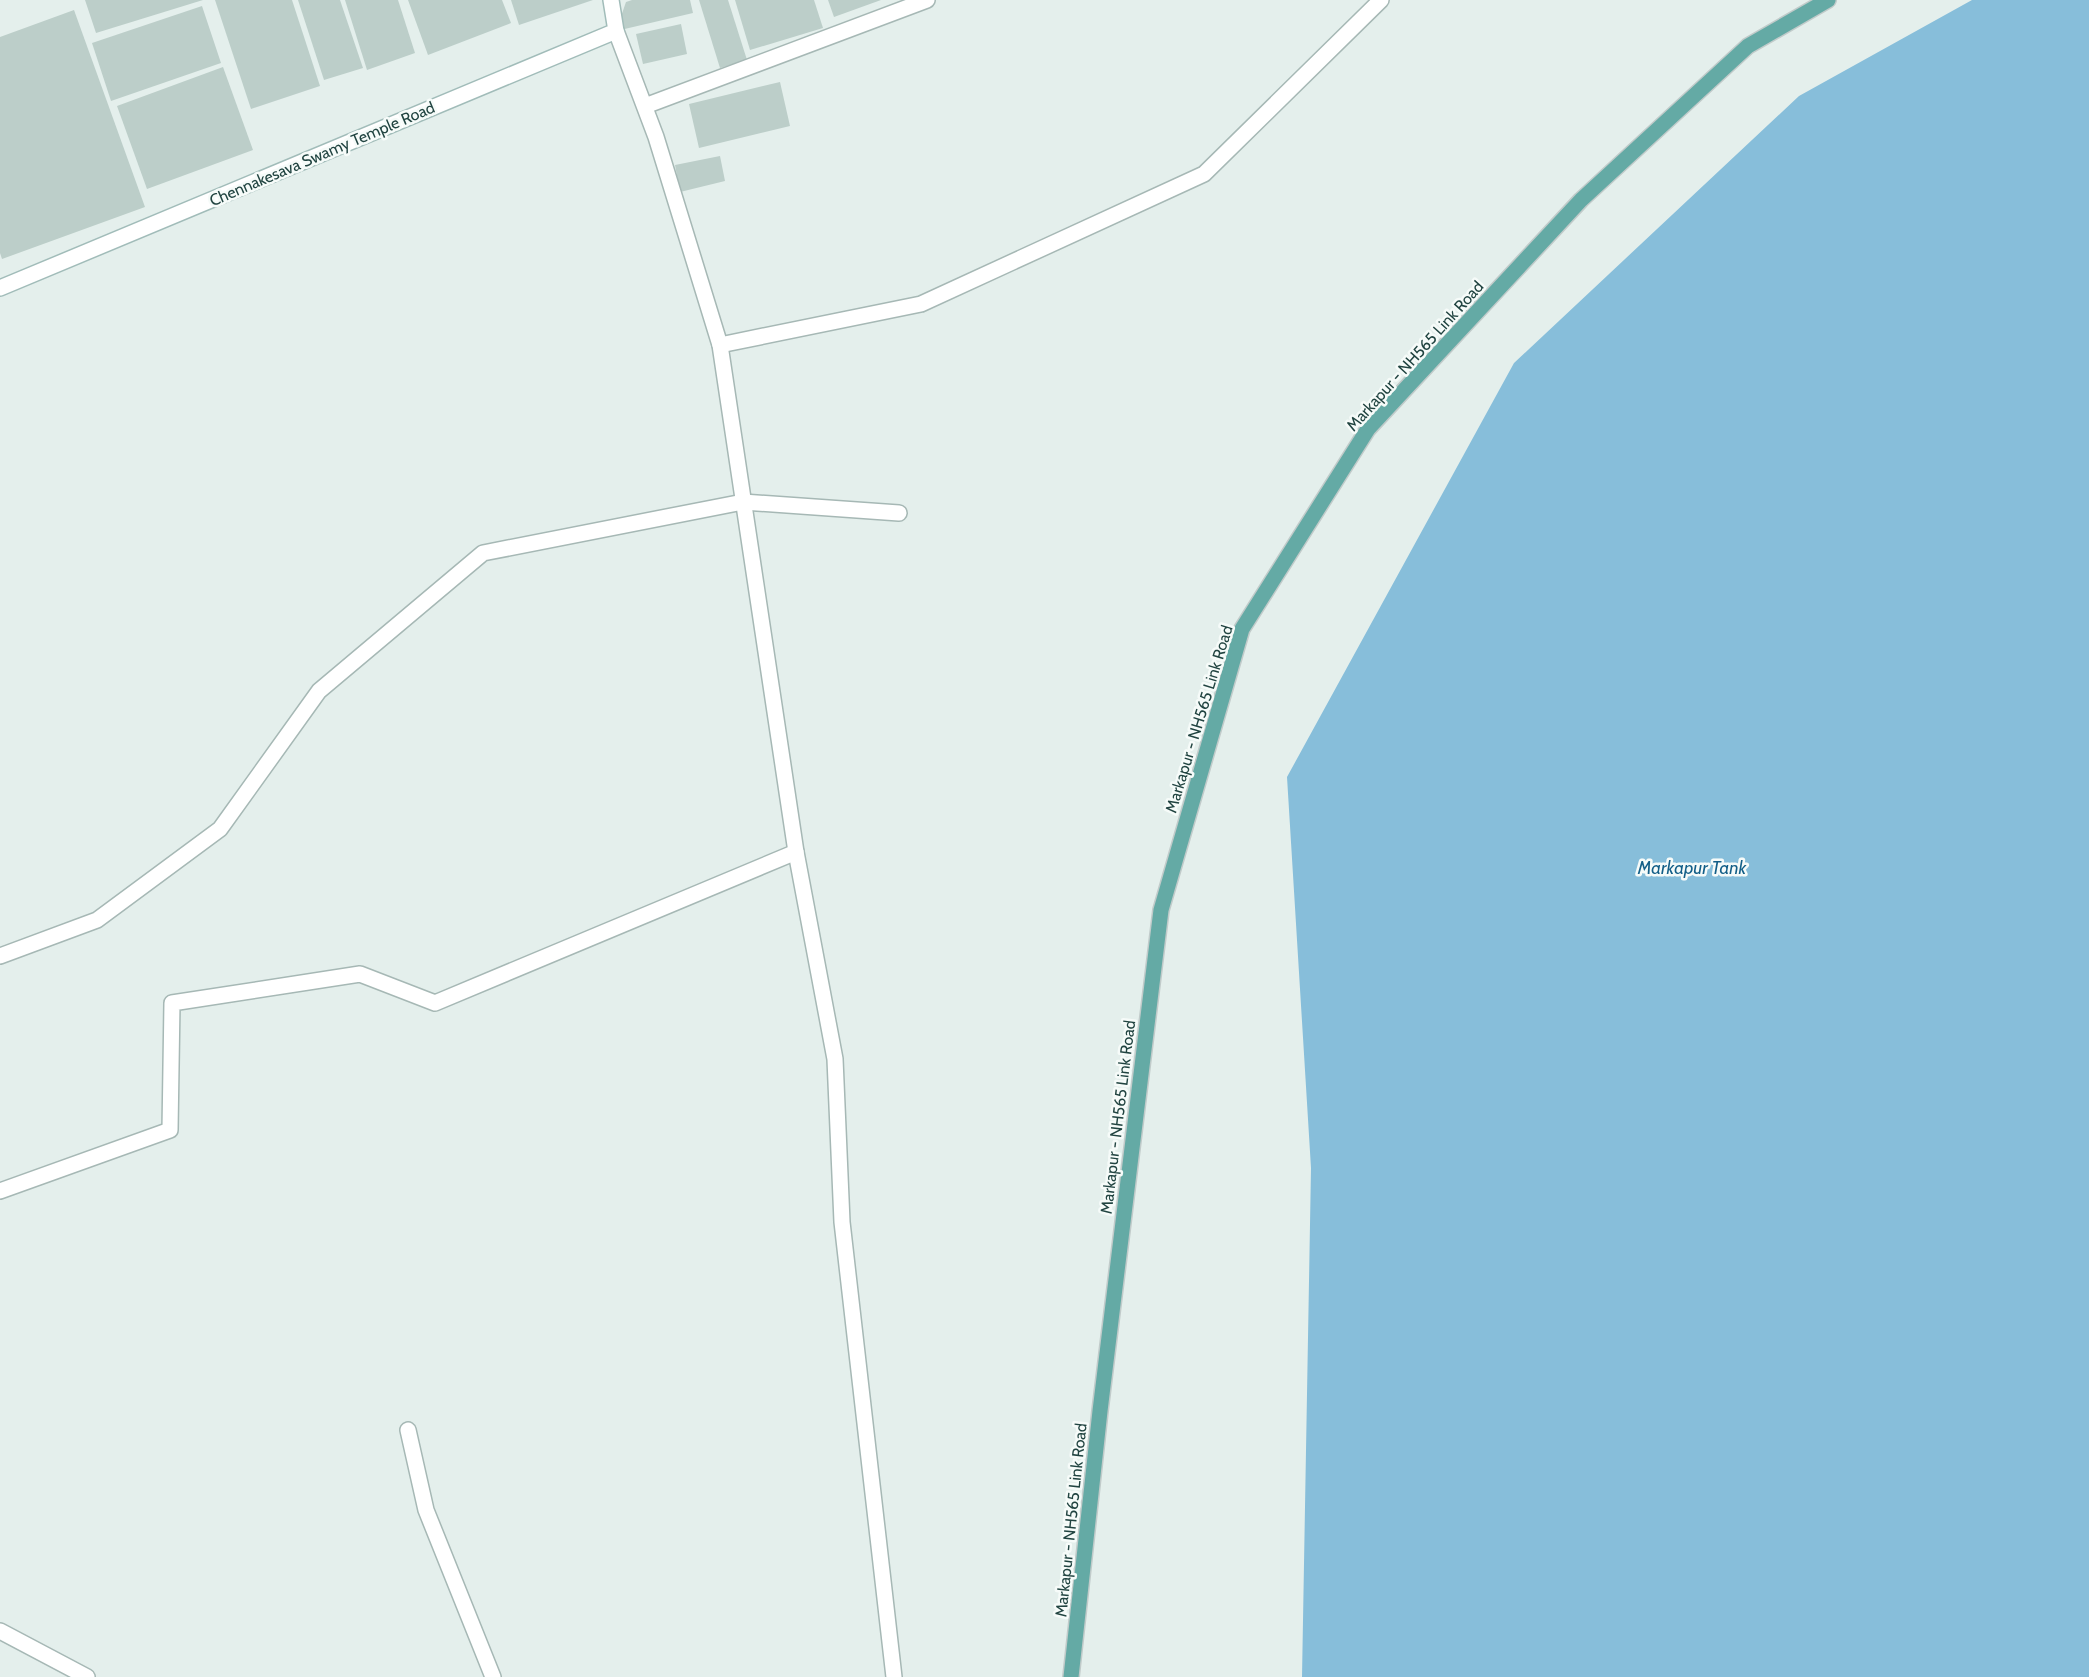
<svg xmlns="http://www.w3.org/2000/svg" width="2089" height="1677" viewBox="0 0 2089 1677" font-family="Cabin,sans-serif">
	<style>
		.water { fill: #87beda }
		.building { fill: #bccec9 }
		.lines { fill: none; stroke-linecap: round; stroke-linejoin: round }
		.minor-casing { stroke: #a6b8b5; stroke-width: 18 }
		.secondary-casing { stroke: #a1bcb9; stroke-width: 18 }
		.primary-casing { stroke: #c1cbca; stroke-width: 18 }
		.minor { stroke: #fff; stroke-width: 15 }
		.secondary { stroke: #fff; stroke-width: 15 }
		.primary { stroke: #64aaa5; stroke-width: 15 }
		.labels { text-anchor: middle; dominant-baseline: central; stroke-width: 5; stroke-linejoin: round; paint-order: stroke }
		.street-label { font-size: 16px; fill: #214441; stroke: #f6fbf9 }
		.water-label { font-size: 18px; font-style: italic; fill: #135f88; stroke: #f6fbf9 }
	</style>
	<rect width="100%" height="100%" fill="#e4efec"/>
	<path class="water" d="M 1972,0 L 2089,0 L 2089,1677 L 1302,1677 L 1311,1168 L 1287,777 L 1514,363 L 1799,96 Z"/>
	<g class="building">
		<path d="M 85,0 L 203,0 L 96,33 Z"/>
		<path d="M 215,0 L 292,0 L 320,86 L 251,109 Z"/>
		<path d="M 298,0 L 340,0 L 363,68 L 324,80 Z"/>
		<path d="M 345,0 L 398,0 L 415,53 L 367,70 Z"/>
		<path d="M 408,0 L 502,0 L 511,23 L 428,55 Z"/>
		<path d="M 511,0 L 593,0 L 519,25 Z"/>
		<path d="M 632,0 L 690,0 L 693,13 L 616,31 L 626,2 Z"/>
		<path d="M 699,0 L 728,0 L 747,60 L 720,68 Z"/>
		<path d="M 735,0 L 814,0 L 823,28 L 750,50 Z"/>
		<path d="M 828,0 L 881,0 L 834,17 Z"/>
		<path d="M 202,6 L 221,63 L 111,101 L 92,43 Z"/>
		<path d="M 74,10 L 145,207 L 2,259 L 0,253 L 0,37 Z"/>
		<path d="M 681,24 L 687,54 L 643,64 L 636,34 Z"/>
		<path d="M 223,67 L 253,150 L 147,189 L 117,106 Z"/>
		<path d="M 780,82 L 790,126 L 699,148 L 689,104 Z"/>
		<path d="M 720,156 L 725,181 L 680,192 L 675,165 Z"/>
	</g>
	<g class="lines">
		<defs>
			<g id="minor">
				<path d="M 616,31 L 656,137 L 720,345 L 796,852 L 835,1059 L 842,1222 L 894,1677"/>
				<path d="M 645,106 L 927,0"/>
				<path d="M 720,345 L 921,304 L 1204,174 L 1381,0"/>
				<path d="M 0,956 L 97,920 L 220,829 L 319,691 L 483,553 L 743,502 L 899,513"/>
				<path d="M 0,1191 L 170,1130 L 172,1003 L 360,974 L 435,1003 L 796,852"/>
				<path d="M 408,1430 L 426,1510 L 493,1677"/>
				<path d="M 0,1631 L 87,1677"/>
			</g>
			<path id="secondary" d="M 0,288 L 616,31 L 611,0"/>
			<path id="primary" d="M 1071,1677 L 1100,1411 L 1161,910 L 1242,629 L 1368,429 L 1581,200 L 1748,46 L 1828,0"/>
		</defs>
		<use href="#minor" class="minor-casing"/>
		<use href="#secondary" class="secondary-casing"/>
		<use href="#primary" class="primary-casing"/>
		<use href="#minor" class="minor"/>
		<use href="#secondary" class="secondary"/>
		<use href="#primary" class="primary"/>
	</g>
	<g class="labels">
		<g class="street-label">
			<text transform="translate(322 154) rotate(-23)">Chennakesava Swamy Temple Road</text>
			<text transform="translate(1415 356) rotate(-48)">Markapur - NH565 Link Road</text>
			<text transform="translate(1199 719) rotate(-73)">Markapur - NH565 Link Road</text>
			<text transform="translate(1118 1117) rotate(-83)">Markapur - NH565 Link Road</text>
			<text transform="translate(1071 1520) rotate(-84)">Markapur - NH565 Link Road</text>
		</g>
		<g class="water-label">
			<text x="1692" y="868">Markapur Tank</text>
		</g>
	</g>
</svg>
